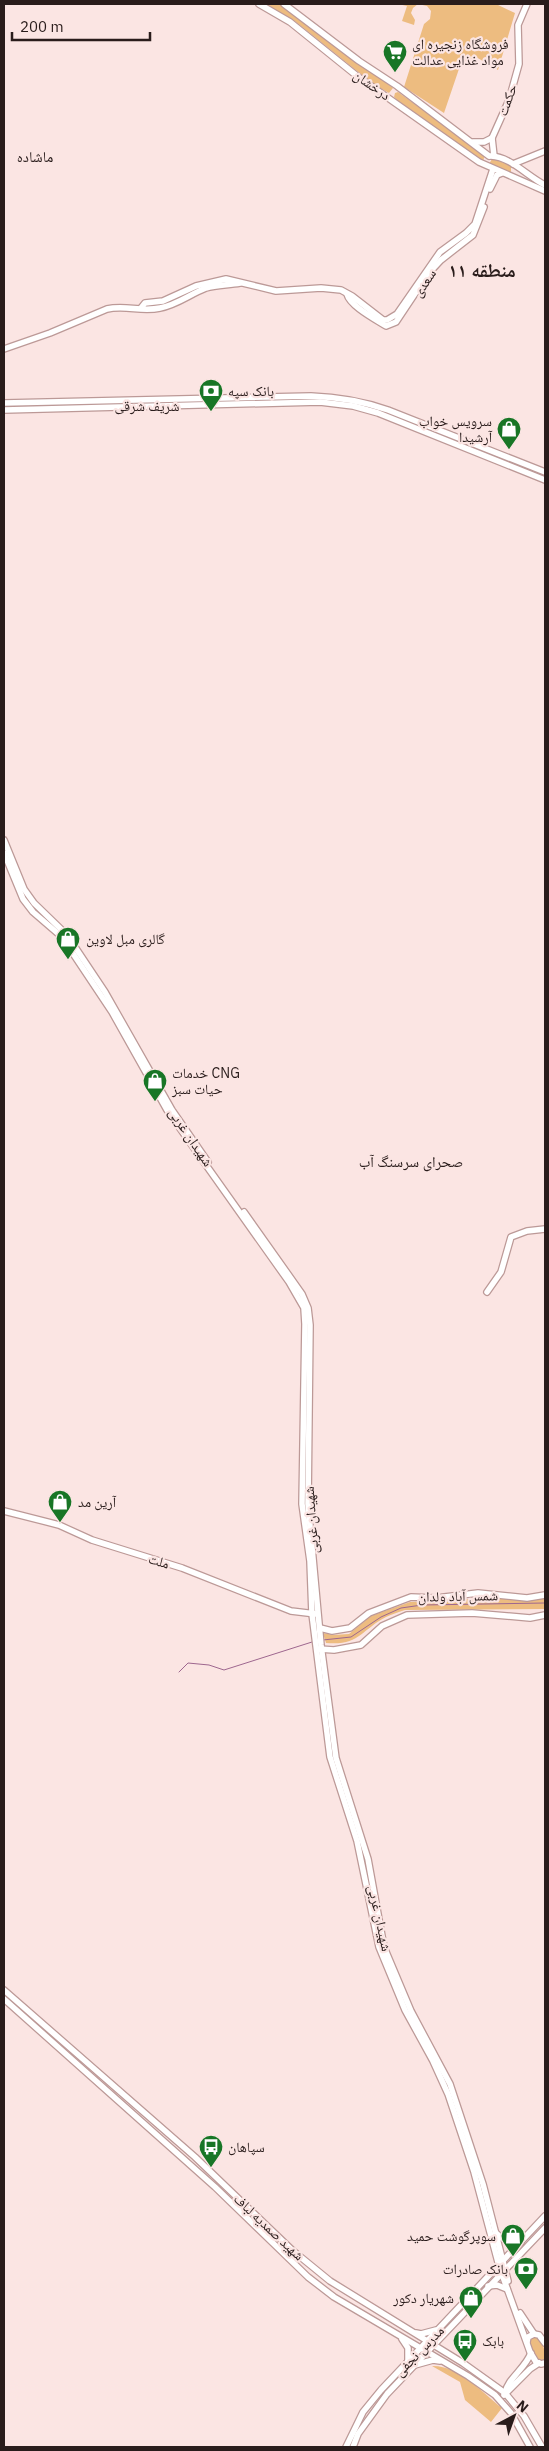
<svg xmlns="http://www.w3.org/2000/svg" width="549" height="2451" viewBox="0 0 549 2451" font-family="'IBM Plex Sans','Noto Naskh Arabic',sans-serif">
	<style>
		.green { fill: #edbc80 }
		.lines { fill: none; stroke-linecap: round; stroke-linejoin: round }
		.stream { stroke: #9e678f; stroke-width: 1 }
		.secondary-casing { stroke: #bc9997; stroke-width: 8 }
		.secondary { stroke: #fff; stroke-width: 5.5 }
		.labels { text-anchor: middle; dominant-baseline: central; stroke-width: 4.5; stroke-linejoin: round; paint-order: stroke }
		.poi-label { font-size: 14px; fill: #291c1b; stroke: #fbe5e3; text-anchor: start }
		.street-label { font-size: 14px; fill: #291c1b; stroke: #fbe5e3 }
		.neighbourhood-label { font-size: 15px; fill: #291c1b; stroke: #fbe5e3 }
		.district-label { font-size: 19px; font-weight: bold; fill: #291c1b; stroke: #fbe5e3 }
	</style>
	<rect width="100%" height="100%" fill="#fbe5e3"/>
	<g class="green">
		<path d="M 265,4 L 279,4 L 302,18 L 393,88 L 389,93 L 373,84 L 296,22 Z"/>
		<path d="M 398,4 L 496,4 L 515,13 L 498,70 L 476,57 L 461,63 L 444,113 L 404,87 L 424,24 L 430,19 L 431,11 L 427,6 L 418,4 L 413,8 L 411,13 L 415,20 L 414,25 L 402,21 L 407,6 Z"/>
		<path d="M 398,92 L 485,155 L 483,161 L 398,101 L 394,97 L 395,93 Z"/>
		<path d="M 492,159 L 511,165 L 511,172 L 489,164 Z"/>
		<path d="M 490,1598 L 545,1598 L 545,1609 L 405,1610 C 399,1612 392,1614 386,1617 C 361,1630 359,1646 326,1643 L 323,1633 L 333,1635 L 349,1634 L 371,1616 L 410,1602 Z"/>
		<path d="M 535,2336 C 544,2341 545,2351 545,2360 L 542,2362 L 537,2360 L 529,2341 Z"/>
		<path d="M 432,2366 C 458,2365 483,2393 502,2408 L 491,2422 L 465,2400 L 460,2382 Z"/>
	</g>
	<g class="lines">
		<g class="stream">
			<path d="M 323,1640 L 351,1637 L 381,1617 L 401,1608 L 422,1605 L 545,1603"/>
			<path d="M 179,1672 L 188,1663 L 209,1665 L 224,1670 L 312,1642"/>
		</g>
		<defs>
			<g id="secondary">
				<path d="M 259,4 L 290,22 L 357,76 L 479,162 L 545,191"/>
				<path d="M 284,4 L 359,61 L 397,86 L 489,156"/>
				<path d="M 473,142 L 484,142 L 492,138"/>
				<path d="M 491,156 C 511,157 527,176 545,185"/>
				<path d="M 494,156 L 492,138 L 509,100 L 519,64 L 518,25 L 527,4"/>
				<path d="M 513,164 L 545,151"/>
				<path d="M 490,189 L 497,175 L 502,173"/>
				<path d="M 347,294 C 350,306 375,319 386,326 L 396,322 L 428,274 L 441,260 L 473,235 L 484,207"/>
				<path d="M 141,308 L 145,303 L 163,301 L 196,286 L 226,279 L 276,291 L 321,288 L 341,290 L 352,296 L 383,320 L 387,320 L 397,314 L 440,252 L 466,233 L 475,224 L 493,169"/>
				<path d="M 4,349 L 50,333 L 107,309 C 125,305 142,312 160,308 C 177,305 190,294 206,288 C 216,285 229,285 240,283"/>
				<path d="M 4,403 L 311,396 C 339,397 362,401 388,410 L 545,472"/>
				<path d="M 4,410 L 320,402 L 353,406 L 378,413 L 545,480"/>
				<path d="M 4,840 L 24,889 L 34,903 L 67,935 L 105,992 L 172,1110 L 208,1162"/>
				<path d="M 4,853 L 23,899 L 33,912 L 62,937 L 112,1012 L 167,1110 L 289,1282 L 304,1308 L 305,1324 L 302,1504 L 310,1561 L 312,1614 L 330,1757 L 357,1841 L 379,1947 L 405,2010 L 433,2061 L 448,2094 L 474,2172 L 499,2266 L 530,2352 L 536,2362 L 541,2364 L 545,2363"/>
				<path d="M 244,1212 L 302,1294 L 308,1308 L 310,1325 L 308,1504 L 321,1645 L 336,1758 L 368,1859 L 384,1947 L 411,2011 L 450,2084 L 483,2184 L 508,2281"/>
				<path d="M 487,1292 L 501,1272 L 511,1237 L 527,1231 L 545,1229"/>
				<path d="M 4,1511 L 59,1525 L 92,1540 L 182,1568 L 291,1611 L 316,1614"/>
				<path d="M 320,1628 L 332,1631 L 350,1628 L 369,1613 L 411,1597 L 436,1598 L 478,1593 L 527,1598 L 545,1595"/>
				<path d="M 319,1649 L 334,1650 L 361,1645 L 382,1626 L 407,1615 L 472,1613 L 530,1618 L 545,1615"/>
				<path d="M 4,1990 L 195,2157 L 292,2250 L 330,2281 L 463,2363 L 505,2393 L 524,2416 L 542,2447"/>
				<path d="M 4,1999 L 215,2187 L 308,2277 L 334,2297 L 468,2376 L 495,2395 L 511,2413 L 530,2447"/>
				<path d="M 496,2233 C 503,2240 510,2245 521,2242"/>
				<path d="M 488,2286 L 497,2285 L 507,2289"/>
				<path d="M 520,2313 L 534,2334"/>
				<path d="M 416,2333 L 421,2334 L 436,2330"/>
				<path d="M 402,2339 L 408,2348 L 408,2360"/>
				<path d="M 527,2342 L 528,2337 L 534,2334 L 539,2335 L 545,2343"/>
				<path d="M 415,2365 L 433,2360 L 440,2361"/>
				<path d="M 505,2393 C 508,2378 525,2369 531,2353"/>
				<path d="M 504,2395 L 530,2369 L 539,2363"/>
				<path d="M 346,2447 L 363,2412 L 381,2390 L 545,2216"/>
				<path d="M 353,2447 L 358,2434 L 387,2394 L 545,2228"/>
			</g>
		</defs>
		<use href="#secondary" class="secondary-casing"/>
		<use href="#secondary" class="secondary"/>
	</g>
	<defs>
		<symbol id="supermarket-pin" viewBox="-11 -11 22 30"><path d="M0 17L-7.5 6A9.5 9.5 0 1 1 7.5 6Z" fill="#187626" stroke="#fbe5e3"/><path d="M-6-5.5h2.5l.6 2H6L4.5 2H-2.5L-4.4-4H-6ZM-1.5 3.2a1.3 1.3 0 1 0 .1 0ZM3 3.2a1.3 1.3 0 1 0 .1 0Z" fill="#fff"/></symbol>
		<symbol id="bank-pin" viewBox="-11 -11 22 30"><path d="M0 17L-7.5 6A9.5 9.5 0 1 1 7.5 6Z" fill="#187626" stroke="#fbe5e3"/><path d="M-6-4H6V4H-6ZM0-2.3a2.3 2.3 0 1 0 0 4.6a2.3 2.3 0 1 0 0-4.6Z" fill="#fff"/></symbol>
		<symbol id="shop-pin" viewBox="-11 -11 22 30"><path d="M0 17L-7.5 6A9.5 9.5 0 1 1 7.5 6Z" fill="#187626" stroke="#fbe5e3"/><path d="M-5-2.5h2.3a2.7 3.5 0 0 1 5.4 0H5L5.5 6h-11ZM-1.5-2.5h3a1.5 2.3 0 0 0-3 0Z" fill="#fff"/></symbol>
		<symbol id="bus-pin" viewBox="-11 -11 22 30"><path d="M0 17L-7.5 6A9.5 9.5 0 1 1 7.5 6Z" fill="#187626" stroke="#fbe5e3"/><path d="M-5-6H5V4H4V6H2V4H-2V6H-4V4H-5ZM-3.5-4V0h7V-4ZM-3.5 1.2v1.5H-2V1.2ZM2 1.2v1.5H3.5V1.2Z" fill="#fff"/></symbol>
	</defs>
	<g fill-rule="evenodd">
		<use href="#supermarket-pin" x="381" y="38" width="28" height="38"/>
		<use href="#bank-pin" x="197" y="377" width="28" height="38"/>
		<use href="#shop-pin" x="495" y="415" width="28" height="38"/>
		<use href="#shop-pin" x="54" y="925" width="28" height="38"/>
		<use href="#shop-pin" x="141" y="1067" width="28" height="38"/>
		<use href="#shop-pin" x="46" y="1488" width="28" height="38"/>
		<use href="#bus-pin" x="197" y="2133" width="28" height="38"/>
		<use href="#shop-pin" x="499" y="2222" width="28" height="38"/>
		<use href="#bank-pin" x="512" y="2255" width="28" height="38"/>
		<use href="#shop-pin" x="457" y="2284" width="28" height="38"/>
		<use href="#bus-pin" x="451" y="2327" width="28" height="38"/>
	</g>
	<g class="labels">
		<g class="poi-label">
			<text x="412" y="44">فروشگاه زنجیره ای<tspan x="412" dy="16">مواد غذایی عدالت</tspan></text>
			<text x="228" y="391">بانک سپه</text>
			<text x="492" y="421" text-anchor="end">سرویس خواب<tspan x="492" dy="16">آرشیدا</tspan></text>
			<text x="86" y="939">گالری مبل لاوین</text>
			<text x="172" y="1073">خدمات CNG<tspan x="172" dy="16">حیات سبز</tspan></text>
			<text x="78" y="1502">آرین مد</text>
			<text x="228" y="2147">سپاهان</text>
			<text x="496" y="2236" text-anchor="end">سوپرگوشت حمید</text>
			<text x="508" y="2269" text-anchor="end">بانک صادرات</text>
			<text x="454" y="2298" text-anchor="end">شهریار دکور</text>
			<text x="482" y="2341">بابک</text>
		</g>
		<g class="street-label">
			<text transform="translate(372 85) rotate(35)">درخشان</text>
			<text transform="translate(507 100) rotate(-70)">حکمت</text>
			<text transform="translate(424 283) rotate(-56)">سعدی</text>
			<text x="147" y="406">شریف شرقی</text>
			<text transform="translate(191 1137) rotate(56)">شهیدان غربی</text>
			<text transform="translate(311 1520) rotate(-94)">شهیدان غربی</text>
			<text transform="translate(159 1561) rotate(17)">ملت</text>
			<text transform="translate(458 1596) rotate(-1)">شمس آباد ولدان</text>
			<text transform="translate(380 1918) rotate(78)">شهیدان غربی</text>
			<text transform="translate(269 2227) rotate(43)">شهید صمدیه لباف</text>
			<text transform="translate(419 2351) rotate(-46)">مدرس نجفی</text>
		</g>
		<g class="neighbourhood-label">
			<text x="35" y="156">ماشاده</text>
			<text x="411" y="1161">صحرای سرسنگ آب</text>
		</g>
		<g class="district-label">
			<text x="482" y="270">منطقه ۱۱</text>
		</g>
	</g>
	<rect width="549" height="2451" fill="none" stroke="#291c1b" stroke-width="10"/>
	<g transform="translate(514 2416) rotate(41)" stroke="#fbe5e3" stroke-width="4" paint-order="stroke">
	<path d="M0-4L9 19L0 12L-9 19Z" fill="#291c1b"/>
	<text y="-8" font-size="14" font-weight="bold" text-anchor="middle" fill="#291c1b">N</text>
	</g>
	<path d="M12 32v8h138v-8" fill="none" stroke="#291c1b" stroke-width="2.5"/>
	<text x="20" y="32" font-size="15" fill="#291c1b" stroke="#fbe5e3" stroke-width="4" paint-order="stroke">200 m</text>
</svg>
